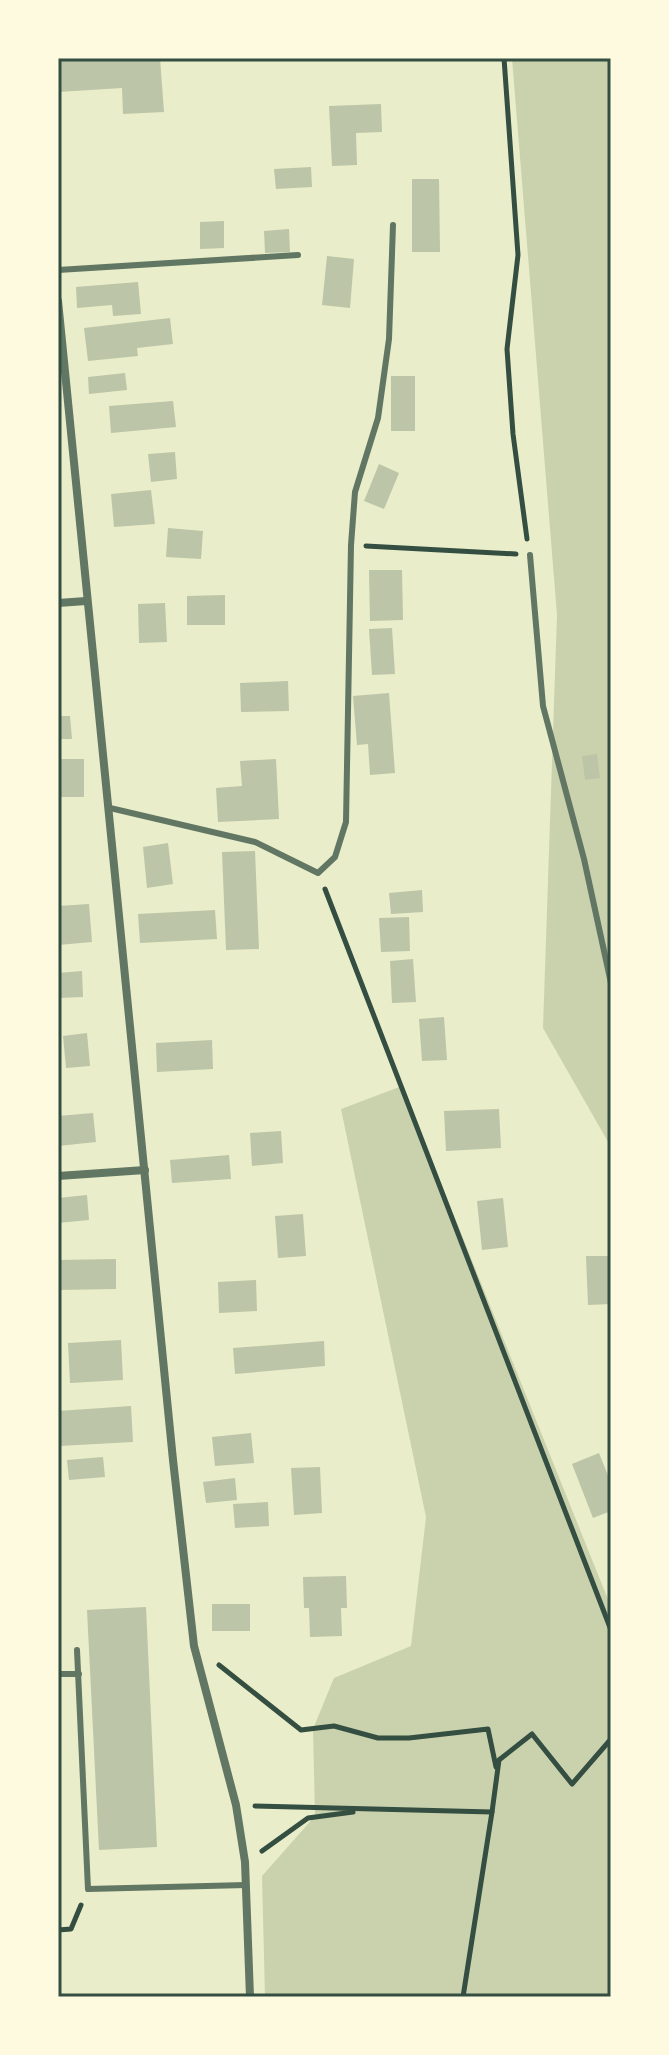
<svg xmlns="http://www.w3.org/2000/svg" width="669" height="2055" viewBox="0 0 669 2055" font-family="'Roboto Condensed',sans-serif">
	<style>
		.green { fill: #cad2ad }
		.building { fill: #bcc5a7 }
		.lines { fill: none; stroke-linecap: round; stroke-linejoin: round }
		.path { stroke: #344e41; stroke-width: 5 }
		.service { stroke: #617663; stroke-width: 6 }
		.minor { stroke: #617663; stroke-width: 8 }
		.neatline { fill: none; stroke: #344e41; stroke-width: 3 }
	</style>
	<rect width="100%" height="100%" fill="#e9edc9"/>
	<g class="green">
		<path d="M 512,58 L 611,58 L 611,1147 L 543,1028 L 557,615 Z"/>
		<path d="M 402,1086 L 611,1607 L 611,1997 L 265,1997 L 262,1876 L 315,1816 L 313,1729 L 334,1678 L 411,1646 L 426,1517 L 341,1109 Z"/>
	</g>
	<g class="building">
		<path d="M 58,58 L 160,58 L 164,112 L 123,114 L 122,88 L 58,92 Z"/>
		<path d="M 381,104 L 382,132 L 356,133 L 357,165 L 332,166 L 329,106 Z"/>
		<path d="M 311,167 L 312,187 L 276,189 L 274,169 Z"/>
		<path d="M 412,179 L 439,179 L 440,252 L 412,252 Z"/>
		<path d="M 224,221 L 224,248 L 200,249 L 200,222 Z"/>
		<path d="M 289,229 L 290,252 L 265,253 L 264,231 Z"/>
		<path d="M 327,256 L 354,259 L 350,308 L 322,305 Z"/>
		<path d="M 138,282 L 141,314 L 113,316 L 112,305 L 77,308 L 76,287 Z"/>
		<path d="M 170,318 L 173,344 L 137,348 L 138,356 L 88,361 L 84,328 Z"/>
		<path d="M 125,373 L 127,390 L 89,394 L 88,377 Z"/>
		<rect x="391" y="376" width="24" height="55"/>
		<path d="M 173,401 L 176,427 L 111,433 L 109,406 Z"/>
		<path d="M 175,452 L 177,479 L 151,482 L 148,454 Z"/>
		<path d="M 379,464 L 399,473 L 384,509 L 364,501 Z"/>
		<path d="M 151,490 L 155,524 L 114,527 L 111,494 Z"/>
		<path d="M 168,528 L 203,531 L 201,559 L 166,557 Z"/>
		<path d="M 369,570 L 402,570 L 403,620 L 370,621 Z"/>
		<path d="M 225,595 L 225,625 L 187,625 L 187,596 Z"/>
		<path d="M 165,603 L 167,642 L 139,643 L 138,604 Z"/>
		<path d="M 392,628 L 395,674 L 372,675 L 369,629 Z"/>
		<path d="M 288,681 L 289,711 L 241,712 L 240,683 Z"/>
		<path d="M 389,693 L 395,773 L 370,775 L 368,744 L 357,745 L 353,696 Z"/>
		<path d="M 58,716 L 70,716 L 72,739 L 58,739 Z"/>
		<path d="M 597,754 L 600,778 L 585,780 L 582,756 Z"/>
		<rect x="58" y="759" width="26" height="38"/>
		<path d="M 276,759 L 279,819 L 218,822 L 216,788 L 242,786 L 240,761 Z"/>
		<path d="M 168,843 L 173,884 L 147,888 L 143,847 Z"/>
		<path d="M 255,851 L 259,949 L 226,950 L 222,852 Z"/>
		<path d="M 422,890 L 423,912 L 391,914 L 389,893 Z"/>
		<path d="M 89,904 L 92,942 L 58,945 L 58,906 Z"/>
		<path d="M 215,910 L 217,939 L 140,943 L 138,914 Z"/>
		<path d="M 409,917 L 410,951 L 381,952 L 379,918 Z"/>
		<path d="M 413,959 L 416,1002 L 392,1003 L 390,961 Z"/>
		<path d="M 82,971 L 83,997 L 58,998 L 58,973 Z"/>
		<path d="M 444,1017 L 447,1060 L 422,1061 L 419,1019 Z"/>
		<path d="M 87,1033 L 90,1066 L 66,1068 L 63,1036 Z"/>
		<path d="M 212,1040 L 213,1069 L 157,1072 L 156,1043 Z"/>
		<path d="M 499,1109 L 501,1148 L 446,1151 L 444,1111 Z"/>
		<path d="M 93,1113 L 96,1142 L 58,1146 L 58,1116 Z"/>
		<path d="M 281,1131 L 283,1163 L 252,1166 L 250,1133 Z"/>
		<path d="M 229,1155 L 231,1179 L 172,1183 L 170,1160 Z"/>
		<path d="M 87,1195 L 89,1220 L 58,1223 L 58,1198 Z"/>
		<path d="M 503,1198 L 508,1247 L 482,1250 L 477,1201 Z"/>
		<path d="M 303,1214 L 306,1256 L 278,1258 L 275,1216 Z"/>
		<path d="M 586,1256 L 611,1256 L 611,1304 L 588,1305 Z"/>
		<path d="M 116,1259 L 116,1289 L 58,1290 L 58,1260 Z"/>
		<path d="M 256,1280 L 257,1311 L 219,1313 L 218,1282 Z"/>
		<path d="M 121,1340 L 123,1380 L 70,1383 L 68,1343 Z"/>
		<path d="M 324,1341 L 325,1366 L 235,1374 L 233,1348 Z"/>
		<path d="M 131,1406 L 133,1442 L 59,1446 L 58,1411 Z"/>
		<path d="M 251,1433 L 254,1463 L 215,1466 L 212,1437 Z"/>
		<path d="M 599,1453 L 611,1483 L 611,1511 L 593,1518 L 572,1464 Z"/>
		<path d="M 103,1457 L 105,1477 L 69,1480 L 67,1460 Z"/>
		<path d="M 320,1467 L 322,1513 L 294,1515 L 291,1468 Z"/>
		<path d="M 235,1478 L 237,1500 L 206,1503 L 203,1482 Z"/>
		<path d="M 268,1502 L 269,1526 L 235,1528 L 233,1504 Z"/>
		<path d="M 346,1576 L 347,1608 L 341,1608 L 342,1636 L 310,1637 L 309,1608 L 304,1608 L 303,1577 Z"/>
		<rect x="212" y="1604" width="38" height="27"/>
		<path d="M 146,1607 L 157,1847 L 99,1850 L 87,1610 Z"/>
	</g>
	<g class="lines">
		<g class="path">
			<path d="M 504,58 L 518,255 L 507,349 L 513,434 L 527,539"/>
			<path d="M 366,546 L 516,554"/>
			<path d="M 325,889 L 611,1630"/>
			<path d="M 219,1665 L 301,1730 L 334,1726 L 378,1738 L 409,1738 L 488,1729 L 496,1767"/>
			<path d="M 255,1806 L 492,1812 L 499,1760 L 532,1734 L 572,1784 L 611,1739"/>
			<path d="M 262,1851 L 308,1818 L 353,1812"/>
			<path d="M 58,1930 L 71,1929 L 81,1905"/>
			<path d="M 463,1997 L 492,1812"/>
		</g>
		<g class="service">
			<path d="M 58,270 L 298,255"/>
			<path d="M 530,555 L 543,706 L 584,859 L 611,983"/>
			<path d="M 110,808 L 255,842 L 318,873 L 335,857 L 346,822 L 351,545 L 355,492 L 378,418 L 389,339 L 393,225"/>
			<path d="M 77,1650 L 88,1889 L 246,1885"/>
			<path d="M 58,1674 L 79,1674"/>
		</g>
		<g class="minor">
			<path d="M 58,301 L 173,1460 L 194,1646 L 236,1805 L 245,1862 L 250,1997"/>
			<path d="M 58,603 L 86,601"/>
			<path d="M 58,1176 L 145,1170"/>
		</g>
	</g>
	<rect width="669" height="2055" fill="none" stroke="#fefae0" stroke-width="120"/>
	<rect x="60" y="60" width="549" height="1935" class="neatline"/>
</svg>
